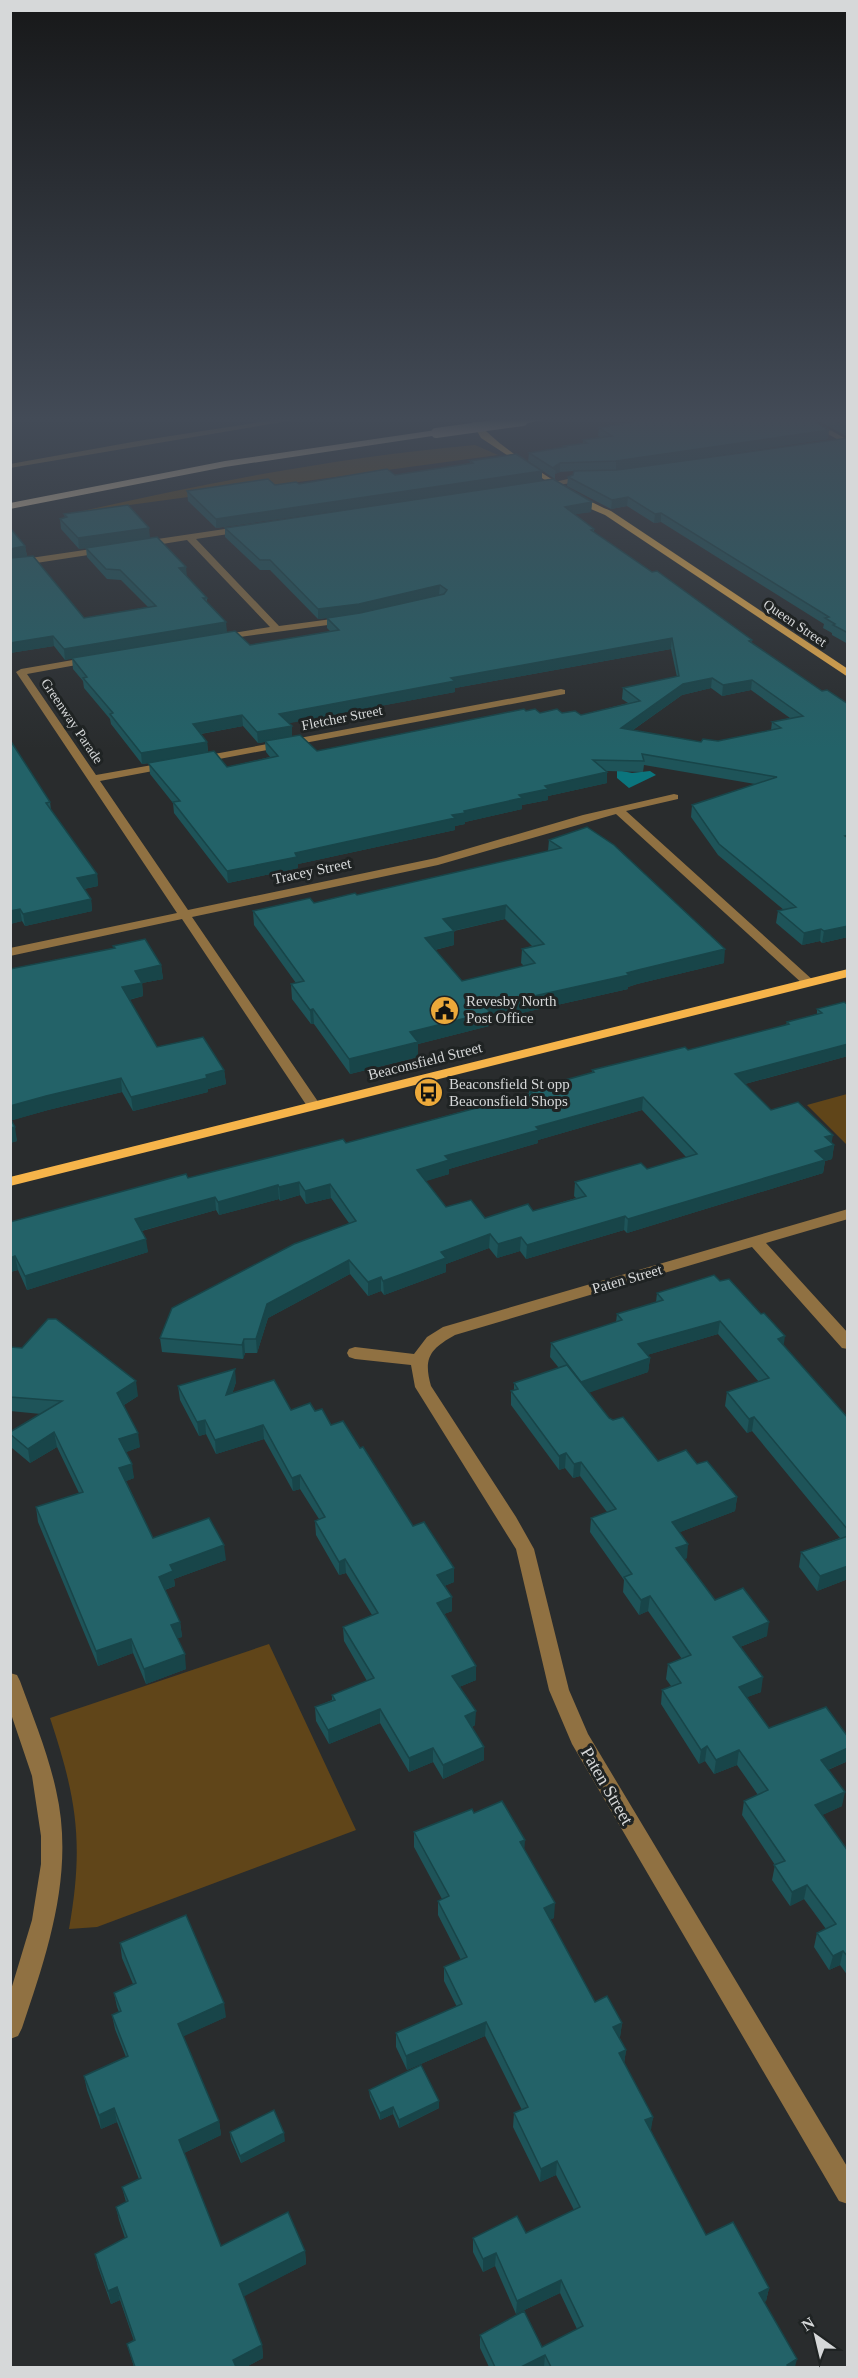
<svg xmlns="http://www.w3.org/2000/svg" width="858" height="2378" viewBox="0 0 858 2378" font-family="Georgia,serif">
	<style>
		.green { fill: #604519 }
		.water { fill: #0b757d }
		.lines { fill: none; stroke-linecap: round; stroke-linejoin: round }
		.minor { fill: #907142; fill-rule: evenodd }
		.major { fill: #f6b44a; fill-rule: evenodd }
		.highway { fill: #fadaaf; fill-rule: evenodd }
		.highway-bridge { stroke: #fadaaf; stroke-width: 10 }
		.wall { fill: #1e5459; fill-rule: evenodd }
		.shaded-wall { fill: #184549 }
		.building { fill: #236268; stroke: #184549; stroke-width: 1.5; fill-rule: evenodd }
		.labels { text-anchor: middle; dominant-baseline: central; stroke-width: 6; stroke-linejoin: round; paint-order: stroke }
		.far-street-label { font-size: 14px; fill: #d6d8d9; stroke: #1f2323 }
		.street-label { font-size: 15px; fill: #d6d8d9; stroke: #1f2323 }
		.poi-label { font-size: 15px; fill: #d6d8d9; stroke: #1f2323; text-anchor: start }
		.near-street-label { font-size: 18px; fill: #d6d8d9; stroke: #1f2323 }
	</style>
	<rect width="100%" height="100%" fill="#292c2d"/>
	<g class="green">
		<path d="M 475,445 L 498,455 L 78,512 C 210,482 341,457 475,445 Z"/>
		<path d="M 847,1094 L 848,1094 L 847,1145 L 807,1105 Z"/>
		<path d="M 269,1644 L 356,1830 L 97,1927 L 69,1929 C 84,1844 77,1799 50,1718 Z"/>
	</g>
	<path class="water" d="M 617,770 L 632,773 L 650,771 L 656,775 L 629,788 L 617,778 Z"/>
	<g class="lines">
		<g class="minor">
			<path d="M 299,416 L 318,416 L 10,468 L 10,464 L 138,441 Z"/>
			<path d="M 795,416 L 805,416 L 848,440 L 848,445 Z"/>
			<path d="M 568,479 L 572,481 L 571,483 L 539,488 L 535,486 Z"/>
			<path d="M 245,526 L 249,529 L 248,531 L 196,539 L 279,626 L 347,617 L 352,620 L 350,622 L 218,640 L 218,636 L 221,635 L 270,627 L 187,540 L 144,547 L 140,544 L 144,541 Z"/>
			<path d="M 105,547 L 108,548 L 108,552 L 10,567 L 10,561 Z"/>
			<path d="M 90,657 L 93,658 L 93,662 L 27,674 L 96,775 L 169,762 L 174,765 L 169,768 L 100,781 L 188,910 L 436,858 L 583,815 L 674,794 L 678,795 L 678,799 L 626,811 L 815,982 L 814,985 L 804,985 L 616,814 L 438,865 L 192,917 L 321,1106 L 319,1109 L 309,1109 L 182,919 L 10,956 L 10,948 L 177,913 L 16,672 L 21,669 Z"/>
			<path d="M 561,689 L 565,690 L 565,694 L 198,763 L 193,760 L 198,757 Z"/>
			<path d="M 848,1209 L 848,1219 L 766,1243 L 848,1333 L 848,1349 L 842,1348 L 752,1247 L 455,1335 C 430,1349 423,1358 431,1386 L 516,1517 L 534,1549 L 569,1690 L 588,1734 L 848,2168 L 848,2204 L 839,2201 L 572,1744 L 549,1690 L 516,1549 L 415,1387 L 411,1365 L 355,1359 L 349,1357 L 347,1353 L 349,1349 L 355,1347 L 414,1354 L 427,1337 L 443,1327 Z"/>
			<path d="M 10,1673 L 17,1675 L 20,1681 C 33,1717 48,1753 56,1790 C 75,1872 48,1951 22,2028 L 18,2036 L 10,2039 L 10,1993 L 32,1920 L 41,1864 L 41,1836 L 32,1776 L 10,1711 Z"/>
		</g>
		<g class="major">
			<path d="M 472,422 L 478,422 C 498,449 579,498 611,511 L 848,669 L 848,677 L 605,515 L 586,507 L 481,438 Z"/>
			<path d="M 848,969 L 848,977 L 10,1186 L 10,1177 Z"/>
		</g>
		<g class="highway">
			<path d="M 539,416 L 563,416 L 523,424 L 519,421 Z"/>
			<path d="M 436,430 L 441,433 L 439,435 L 225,467 L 10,509 L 10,503 L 225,461 Z"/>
		</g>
		<path class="highway-bridge" d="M 436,433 L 523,421"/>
	</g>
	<g class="wall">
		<path d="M 810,416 L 848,416 L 848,437 Z"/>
		<path d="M 599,428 L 828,439 L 617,470 L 848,438 L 848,644 L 832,635 L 832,633 L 823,628 L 824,624 L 661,522 L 654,523 L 627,506 L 611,509 L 567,486 L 568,477 L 573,475 L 574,471 L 560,472 L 555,474 L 555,479 L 528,461 L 529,453 L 564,447 L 564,446 L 583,443 L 583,440 L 601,437 L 598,436 Z"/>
		<path d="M 470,461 L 542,481 L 216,528 L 188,501 L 187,491 L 299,484 L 395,475 L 470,464 Z"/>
		<path d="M 592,502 L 591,512 L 574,514 L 594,529 L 594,532 L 752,640 L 751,643 L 822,691 L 848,937 L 822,943 L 820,941 L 802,945 L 776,923 L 778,911 L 784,910 L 718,855 L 691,817 L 692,805 L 755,784 L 644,765 L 643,772 L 607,771 L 607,783 L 548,796 L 548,800 L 522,805 L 522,809 L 465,822 L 465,824 L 455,826 L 455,830 L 298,864 L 298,868 L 228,883 L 174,813 L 173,803 L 150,774 L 149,763 L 142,764 L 111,724 L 110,719 L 84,688 L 83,681 L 73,669 L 72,658 L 65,660 L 54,646 L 10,653 L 25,546 L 27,556 L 84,618 L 148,607 L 121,580 L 107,579 L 87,557 L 86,548 L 114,544 L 79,549 L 61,529 L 60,519 L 65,518 L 64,514 L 150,538 L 207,598 L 207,603 L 227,632 L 250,645 L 331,632 L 327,628 L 327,618 L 318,619 L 270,570 L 260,570 L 225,537 L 225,528 ZM 671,649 L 677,677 L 623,688 L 622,699 L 628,703 L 581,715 L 540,713 L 526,711 L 317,751 L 292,736 L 292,726 L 288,723 L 455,692 L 455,688 ZM 711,688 L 722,696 L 751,690 L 790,718 L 772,722 L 771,730 L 718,741 L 701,742 L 633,730 L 682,695 ZM 243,726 L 258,743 L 265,742 L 266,752 L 270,757 L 227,767 L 208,752 L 207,742 L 201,734 Z"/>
		<path d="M 10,740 L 50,802 L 51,810 L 97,874 L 98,886 L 84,889 L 91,899 L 92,911 L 25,926 L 22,921 L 10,924 Z"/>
		<path d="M 549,840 L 724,963 L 637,984 L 628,987 L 628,989 L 490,1020 L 489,1026 L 418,1044 L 418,1057 L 350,1074 L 314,1024 L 311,1024 L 292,999 L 291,984 L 296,983 L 254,925 L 253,911 L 314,903 L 357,895 L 548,851 ZM 505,919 L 532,946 L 522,949 L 521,963 L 524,966 L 462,981 L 435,950 L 454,945 L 454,931 Z"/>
		<path d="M 113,946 L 161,965 L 163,979 L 142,983 L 143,996 L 129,1000 L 157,1047 L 224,1070 L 226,1084 L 208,1089 L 208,1092 L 133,1111 L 122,1092 L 48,1110 L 12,1120 L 17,1141 L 10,1143 L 10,969 L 114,948 Z"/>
		<path d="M 848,1005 L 848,1056 L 745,1084 L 771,1110 L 834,1145 L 832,1159 L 825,1161 L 823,1173 L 627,1233 L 624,1230 L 526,1259 L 520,1251 L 497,1258 L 489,1248 L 446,1264 L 446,1272 L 384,1295 L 381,1291 L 368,1296 L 350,1274 L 268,1318 L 257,1353 L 245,1353 L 243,1359 L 162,1352 L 160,1338 L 349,1223 L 331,1198 L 306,1204 L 300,1195 L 280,1201 L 279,1199 L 219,1215 L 216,1210 L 142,1231 L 148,1252 L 27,1290 L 18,1270 L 10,1272 L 10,1222 L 188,1178 L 346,1143 L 529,1093 L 529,1090 L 592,1073 L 592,1070 L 688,1050 L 786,1025 L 787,1022 L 817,1014 L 817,1009 ZM 642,1110 L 686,1157 L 647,1169 L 575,1182 L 574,1196 L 576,1198 L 533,1211 L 485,1218 L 446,1207 L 425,1181 L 449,1174 L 449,1169 L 538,1143 L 538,1140 Z"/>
		<path d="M 657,1293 L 784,1346 L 848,1418 L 848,1579 L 817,1591 L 799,1567 L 801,1552 L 840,1538 L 752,1431 L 747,1433 L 725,1406 L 727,1392 L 759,1382 L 718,1334 L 647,1355 L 650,1358 L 648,1372 L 589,1392 L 609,1418 L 658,1461 L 697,1464 L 737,1497 L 735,1511 L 680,1532 L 687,1558 L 684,1559 L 715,1600 L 767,1636 L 740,1647 L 761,1692 L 747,1697 L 769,1728 L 848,1761 L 828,1770 L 842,1806 L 822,1815 L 848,1851 L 848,1976 L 840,1965 L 829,1970 L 814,1947 L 817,1933 L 826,1929 L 804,1899 L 790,1906 L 772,1880 L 775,1865 L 742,1815 L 744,1801 L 758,1795 L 737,1765 L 714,1774 L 705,1761 L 699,1764 L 661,1704 L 662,1690 L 671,1686 L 666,1679 L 668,1664 L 682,1659 L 648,1611 L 639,1615 L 623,1592 L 624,1580 L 590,1532 L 591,1518 L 607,1512 L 580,1476 L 573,1478 L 565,1468 L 559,1470 L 511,1405 L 511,1391 L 514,1390 L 514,1383 L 559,1368 L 550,1357 L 551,1343 L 616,1322 L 617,1314 L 656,1302 Z"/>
		<path d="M 10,1347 L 138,1396 L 124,1405 L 140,1447 L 126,1452 L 134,1478 L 126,1481 L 153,1538 L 226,1560 L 174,1579 L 175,1586 L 165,1590 L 180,1622 L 182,1637 L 177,1638 L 186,1669 L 146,1684 L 133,1653 L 98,1666 L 38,1522 L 36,1507 L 79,1493 L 57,1447 L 30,1463 L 12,1448 L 10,1432 L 41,1414 L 10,1411 Z"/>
		<path d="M 236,1382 L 232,1394 L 291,1410 L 315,1411 L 360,1448 L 413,1526 L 454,1582 L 444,1586 L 452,1597 L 452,1611 L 444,1614 L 476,1666 L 476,1680 L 459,1687 L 475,1725 L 472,1727 L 484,1747 L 484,1760 L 443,1779 L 433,1762 L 409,1772 L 380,1723 L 329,1744 L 316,1721 L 315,1707 L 332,1700 L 332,1695 L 367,1681 L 344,1641 L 343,1627 L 372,1615 L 346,1573 L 339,1575 L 316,1535 L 315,1521 L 319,1519 L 300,1489 L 293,1491 L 264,1439 L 216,1454 L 206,1434 L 199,1436 L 180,1400 L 178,1386 Z"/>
		<path d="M 474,1813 L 524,1851 L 554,1918 L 550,1919 L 595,2002 L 622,2023 L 620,2037 L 619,2037 L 626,2050 L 624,2063 L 653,2117 L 650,2131 L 706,2235 L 769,2288 L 766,2301 L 764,2302 L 795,2367 L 489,2367 L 480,2348 L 480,2335 L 542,2347 L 577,2329 L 560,2293 L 516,2314 L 495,2266 L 483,2272 L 473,2252 L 473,2238 L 526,2233 L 574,2210 L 556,2175 L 540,2182 L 513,2127 L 514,2113 L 522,2110 L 485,2036 L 407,2070 L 396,2047 L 396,2033 L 457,2007 L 444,1981 L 444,1967 L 461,1960 L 438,1915 L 438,1901 L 442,1899 L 414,1847 L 414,1832 Z"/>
		<path d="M 120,1943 L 226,2017 L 183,2036 L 219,2121 L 221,2135 L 184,2153 L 221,2246 L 305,2251 L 306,2264 L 243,2296 L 262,2345 L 263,2358 L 246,2367 L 134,2367 L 127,2344 L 134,2341 L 120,2300 L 111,2304 L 98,2267 L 95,2254 L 125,2238 L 119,2220 L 116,2207 L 126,2202 L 122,2187 L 139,2179 L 117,2122 L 101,2129 L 87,2090 L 84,2076 L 126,2057 L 115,2029 L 112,2015 L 119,2012 L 117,2007 L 114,1993 L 133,1984 L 122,1958 Z"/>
		<path d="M 369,2090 L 439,2101 L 439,2108 L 399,2128 L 393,2114 L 380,2120 L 370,2097 Z"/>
		<path d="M 230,2132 L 285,2141 L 241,2163 L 231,2140 Z"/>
	</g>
	<g class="shaded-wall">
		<path d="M 829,430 L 828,439 L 616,470 L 616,461 Z"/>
		<path d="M 560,463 L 560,472 L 555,474 L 556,470 L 554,467 Z"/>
		<path d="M 542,471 L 542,481 L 216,528 L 216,519 Z"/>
		<path d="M 628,497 L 627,506 L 611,509 L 612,500 Z"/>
		<path d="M 592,502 L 591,512 L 564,516 L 565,507 Z"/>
		<path d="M 661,513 L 661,522 L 654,523 L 655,514 Z"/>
		<path d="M 149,528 L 150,538 L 79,549 L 78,538 Z"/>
		<path d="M 25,546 L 27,556 L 10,559 L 10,549 Z"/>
		<path d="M 186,567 L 187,577 L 179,568 Z"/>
		<path d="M 440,585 L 439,595 L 360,614 L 318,619 L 318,609 Z"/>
		<path d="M 226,622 L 227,632 L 65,660 L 64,649 Z"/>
		<path d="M 53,636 L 54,646 L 10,653 L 10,643 Z"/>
		<path d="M 672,638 L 671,649 L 455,688 L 455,692 L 280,725 L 279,714 L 451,678 Z"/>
		<path d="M 712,678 L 711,688 L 682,695 L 620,739 L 621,728 L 683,684 Z"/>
		<path d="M 752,680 L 751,690 L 722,696 L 723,685 Z"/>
		<path d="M 242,715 L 243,726 L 194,735 L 193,724 Z"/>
		<path d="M 292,726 L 292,737 L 258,743 L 257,732 Z"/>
		<path d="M 207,742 L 208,752 L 142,764 L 141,753 Z"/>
		<path d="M 607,772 L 607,783 L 548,796 L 548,800 L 522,805 L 522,809 L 465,822 L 465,824 L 455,826 L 455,830 L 298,864 L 298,868 L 228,883 L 227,871 L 295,853 L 452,815 L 519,795 L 545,786 Z"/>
		<path d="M 97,874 L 98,886 L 78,890 L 77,878 Z"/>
		<path d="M 91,899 L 92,911 L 25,926 L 23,914 Z"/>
		<path d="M 506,905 L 505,919 L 443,933 L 443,919 Z"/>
		<path d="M 20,909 L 22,921 L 10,924 L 10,911 Z"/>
		<path d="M 848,926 L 848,937 L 822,943 L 824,931 Z"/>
		<path d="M 821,929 L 820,941 L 802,945 L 804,933 Z"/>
		<path d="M 454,931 L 454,945 L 425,952 L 425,938 Z"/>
		<path d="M 725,949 L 724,963 L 637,984 L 628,987 L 628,989 L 490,1020 L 489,1026 L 418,1044 L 418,1057 L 350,1074 L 349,1059 L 410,1032 L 485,1007 Z"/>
		<path d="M 161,965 L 163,979 L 142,983 L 143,996 L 123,1001 L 122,987 L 135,971 Z"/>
		<path d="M 313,1009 L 314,1024 L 311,1024 L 310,1010 Z"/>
		<path d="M 848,1044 L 848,1056 L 733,1087 L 735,1074 Z"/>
		<path d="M 224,1070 L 226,1084 L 208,1089 L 208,1092 L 133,1111 L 131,1097 Z"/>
		<path d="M 121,1078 L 122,1092 L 48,1110 L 10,1121 L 10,1106 L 46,1096 Z"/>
		<path d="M 643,1097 L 642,1110 L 538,1140 L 538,1143 L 449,1169 L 449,1174 L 417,1184 L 417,1170 L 445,1156 L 536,1127 Z"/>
		<path d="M 15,1127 L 17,1141 L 10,1143 L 10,1128 Z"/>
		<path d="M 833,1135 L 831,1146 L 834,1145 L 832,1159 L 825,1161 L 823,1173 L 627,1233 L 628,1219 L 815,1151 L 825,1137 Z"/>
		<path d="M 299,1182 L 300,1195 L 280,1201 L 279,1187 Z"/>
		<path d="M 330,1184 L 331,1198 L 306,1204 L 305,1191 Z"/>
		<path d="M 278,1185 L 279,1199 L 219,1215 L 218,1202 Z"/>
		<path d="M 215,1197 L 216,1210 L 137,1232 L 135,1219 Z"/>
		<path d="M 625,1216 L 624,1230 L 526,1259 L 527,1245 Z"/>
		<path d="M 490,1234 L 489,1248 L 446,1264 L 446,1272 L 384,1295 L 383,1281 L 441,1252 Z"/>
		<path d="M 521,1237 L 520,1251 L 497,1258 L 498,1244 Z"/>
		<path d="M 146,1239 L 148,1252 L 27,1290 L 25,1276 Z"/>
		<path d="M 15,1256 L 18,1270 L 10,1272 L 10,1258 Z"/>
		<path d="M 349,1260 L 350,1274 L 268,1318 L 257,1353 L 256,1339 L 267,1304 Z"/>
		<path d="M 381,1277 L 381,1291 L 368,1296 L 368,1282 Z"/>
		<path d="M 720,1321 L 718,1334 L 637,1358 L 638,1344 Z"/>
		<path d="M 785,1336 L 783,1350 L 778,1339 Z"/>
		<path d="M 244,1339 L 245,1353 L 243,1359 L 242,1345 Z"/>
		<path d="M 650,1358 L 648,1372 L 580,1396 L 581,1382 Z"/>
		<path d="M 235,1369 L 236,1382 L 227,1409 L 226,1395 Z"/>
		<path d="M 136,1381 L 138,1396 L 119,1408 L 117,1393 Z"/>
		<path d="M 754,1417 L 752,1431 L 747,1433 L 749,1419 Z"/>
		<path d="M 205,1420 L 206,1434 L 199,1436 L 197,1422 Z"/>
		<path d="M 263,1425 L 264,1439 L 216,1454 L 215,1440 Z"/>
		<path d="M 54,1432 L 57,1447 L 30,1463 L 28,1449 Z"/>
		<path d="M 138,1433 L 140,1447 L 121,1454 L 119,1439 Z"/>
		<path d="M 566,1453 L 565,1468 L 559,1470 L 559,1456 Z"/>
		<path d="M 581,1462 L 580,1476 L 573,1478 L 574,1464 Z"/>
		<path d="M 132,1464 L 134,1478 L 121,1483 L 119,1468 Z"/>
		<path d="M 300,1475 L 300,1489 L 293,1491 L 292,1478 Z"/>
		<path d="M 737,1497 L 735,1511 L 670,1536 L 672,1522 Z"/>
		<path d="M 688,1544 L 687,1558 L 674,1563 L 676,1548 Z"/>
		<path d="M 224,1545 L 226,1560 L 174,1579 L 175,1586 L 161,1591 L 159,1577 L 170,1565 Z"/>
		<path d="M 345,1559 L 346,1573 L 339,1575 L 339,1562 Z"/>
		<path d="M 848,1566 L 848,1579 L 817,1591 L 820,1576 Z"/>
		<path d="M 454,1568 L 454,1582 L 437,1589 L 437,1575 Z"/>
		<path d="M 650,1596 L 648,1611 L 639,1615 L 641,1600 Z"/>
		<path d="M 452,1597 L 452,1611 L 436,1617 L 437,1603 Z"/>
		<path d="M 180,1622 L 182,1637 L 173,1640 L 171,1625 Z"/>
		<path d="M 769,1622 L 767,1636 L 730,1651 L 733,1637 Z"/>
		<path d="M 131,1639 L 133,1653 L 98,1666 L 96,1651 Z"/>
		<path d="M 185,1654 L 186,1669 L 146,1684 L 144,1669 Z"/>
		<path d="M 476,1666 L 476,1680 L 452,1690 L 452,1676 Z"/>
		<path d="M 763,1677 L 761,1692 L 737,1701 L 739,1687 Z"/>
		<path d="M 380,1709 L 380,1723 L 329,1744 L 328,1730 Z"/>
		<path d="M 476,1711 L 475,1725 L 465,1730 L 465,1716 Z"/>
		<path d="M 707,1746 L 705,1761 L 699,1764 L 701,1750 Z"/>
		<path d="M 484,1747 L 484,1760 L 443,1779 L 443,1765 Z"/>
		<path d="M 433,1748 L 433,1762 L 409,1772 L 409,1758 Z"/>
		<path d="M 848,1748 L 848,1761 L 818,1774 L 821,1760 Z"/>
		<path d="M 739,1750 L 737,1765 L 714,1774 L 716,1760 Z"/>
		<path d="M 845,1792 L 842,1806 L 812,1820 L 815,1805 Z"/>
		<path d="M 525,1840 L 524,1855 L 520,1842 Z"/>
		<path d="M 807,1885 L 804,1899 L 790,1906 L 792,1892 Z"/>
		<path d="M 555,1903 L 554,1918 L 543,1923 L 544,1908 Z"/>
		<path d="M 843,1951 L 840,1965 L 829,1970 L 833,1956 Z"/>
		<path d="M 224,2003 L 226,2017 L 180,2038 L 178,2024 Z"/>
		<path d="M 486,2022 L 485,2036 L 407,2070 L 406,2056 Z"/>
		<path d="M 622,2023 L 620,2037 L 611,2041 L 613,2027 Z"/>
		<path d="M 626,2050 L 624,2064 L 619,2053 Z"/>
		<path d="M 439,2101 L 439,2108 L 399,2128 L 399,2120 Z"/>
		<path d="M 393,2107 L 393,2114 L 380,2120 L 380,2113 Z"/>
		<path d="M 114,2108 L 117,2122 L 101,2129 L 99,2115 Z"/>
		<path d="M 653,2117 L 651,2130 L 643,2134 L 645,2120 Z"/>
		<path d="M 219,2121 L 221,2135 L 182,2154 L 179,2140 Z"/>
		<path d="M 284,2133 L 285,2141 L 241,2163 L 240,2156 Z"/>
		<path d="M 557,2161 L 556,2175 L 540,2182 L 541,2169 Z"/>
		<path d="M 305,2251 L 306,2264 L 241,2298 L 239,2284 Z"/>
		<path d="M 496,2253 L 495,2266 L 483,2272 L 483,2259 Z"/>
		<path d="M 561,2280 L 560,2293 L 516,2314 L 517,2301 Z"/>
		<path d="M 117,2287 L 120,2300 L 111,2304 L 108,2291 Z"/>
		<path d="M 769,2288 L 766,2301 L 756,2306 L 759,2293 Z"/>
		<path d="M 262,2345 L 263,2358 L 246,2367 L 234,2367 L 233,2360 Z"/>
		<path d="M 545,2355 L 544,2367 L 521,2367 Z"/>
		<path d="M 797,2359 L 795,2367 L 786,2367 L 787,2365 Z"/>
	</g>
	<g class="building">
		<path d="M 663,416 L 805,416 L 829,430 L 616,461 L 560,463 L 554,467 L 556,470 L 529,453 L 566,447 L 564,446 L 587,443 L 583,440 L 612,436 L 599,428 Z"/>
		<path d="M 826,416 L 848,416 L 848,428 Z"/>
		<path d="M 848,438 L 848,633 L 833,625 L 835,624 L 825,618 L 829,617 L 661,513 L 655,514 L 628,497 L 612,500 L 568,477 L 573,475 L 574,471 L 617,470 Z"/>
		<path d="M 516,454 L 542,471 L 216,519 L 187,491 L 268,479 L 275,485 L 296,482 L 299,484 L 387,469 L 395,475 L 473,463 L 470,461 Z"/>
		<path d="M 553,479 L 592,502 L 565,507 L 594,529 L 591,530 L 652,572 L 657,571 L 752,640 L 749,641 L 822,691 L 827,690 L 848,704 L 848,835 L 845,836 L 848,838 L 848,926 L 824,931 L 821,929 L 804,933 L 778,911 L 796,907 L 719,844 L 692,805 L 777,777 L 642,754 L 644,761 L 593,760 L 607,772 L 545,786 L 548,789 L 519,795 L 522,798 L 464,811 L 465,813 L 452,815 L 455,818 L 295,853 L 297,857 L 227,871 L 173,802 L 180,801 L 148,763 L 214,751 L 227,767 L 278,756 L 265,741 L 300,735 L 317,751 L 524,709 L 526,711 L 535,709 L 540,713 L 557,709 L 562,713 L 575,711 L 581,715 L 640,701 L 623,688 L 679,676 L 672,638 L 451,678 L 455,681 L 279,714 L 292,726 L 257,732 L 242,715 L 193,724 L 207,742 L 141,753 L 110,714 L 113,713 L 83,678 L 87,677 L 72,658 L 235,631 L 250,645 L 339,630 L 327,618 L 360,613 L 444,594 L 447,590 L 440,585 L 359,604 L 318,609 L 270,560 L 260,560 L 225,528 ZM 712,678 L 723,685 L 752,680 L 803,716 L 772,722 L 781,728 L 718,741 L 703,739 L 701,742 L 621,728 L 683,684 Z"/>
		<path d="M 128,505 L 149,528 L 78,538 L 60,519 L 67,517 L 64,514 Z"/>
		<path d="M 10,530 L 12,530 L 25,546 L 10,549 Z"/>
		<path d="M 157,537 L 186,567 L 179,568 L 207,598 L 203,598 L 226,622 L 64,649 L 53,636 L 10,643 L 10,558 L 33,556 L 84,618 L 156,606 L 120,570 L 106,569 L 86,548 Z"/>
		<path d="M 10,740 L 50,802 L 46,803 L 97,874 L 77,878 L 91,899 L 23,914 L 20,909 L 10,911 Z"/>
		<path d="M 587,827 L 614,845 L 725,949 L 638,970 L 627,973 L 629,975 L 485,1007 L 490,1012 L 410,1032 L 418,1042 L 349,1059 L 313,1009 L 310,1010 L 291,984 L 304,981 L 253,911 L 310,898 L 314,903 L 355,893 L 357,895 L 561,848 L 549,840 ZM 506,905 L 544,944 L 522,949 L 535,963 L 462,981 L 425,938 L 454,931 L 443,919 Z"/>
		<path d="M 145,939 L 161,965 L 135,971 L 142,983 L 122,987 L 157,1047 L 203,1037 L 224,1070 L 206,1075 L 207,1078 L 131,1097 L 121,1078 L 46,1096 L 10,1106 L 10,969 L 115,948 L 113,946 Z"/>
		<path d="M 844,1002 L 848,1005 L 848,1044 L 735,1074 L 771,1110 L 798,1102 L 833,1135 L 825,1137 L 834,1145 L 815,1151 L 825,1160 L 628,1219 L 625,1216 L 527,1245 L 521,1237 L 498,1244 L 490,1234 L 441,1252 L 446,1258 L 383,1281 L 381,1277 L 368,1282 L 349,1260 L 267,1304 L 256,1339 L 244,1339 L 242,1345 L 160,1338 L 172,1308 L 294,1244 L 356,1221 L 330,1184 L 305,1191 L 299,1182 L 279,1187 L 278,1185 L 218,1202 L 215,1197 L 135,1219 L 146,1239 L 25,1276 L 15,1256 L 10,1258 L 10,1222 L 186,1174 L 188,1178 L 343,1139 L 346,1143 L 532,1093 L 529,1090 L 594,1072 L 592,1070 L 685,1047 L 688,1050 L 789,1024 L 787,1022 L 822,1013 L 817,1009 ZM 643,1097 L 697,1154 L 647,1169 L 641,1163 L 575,1182 L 586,1196 L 533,1211 L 528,1204 L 485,1218 L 471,1200 L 446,1207 L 417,1170 L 449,1160 L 445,1156 L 539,1130 L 536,1127 Z"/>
		<path d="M 10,1118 L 15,1127 L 10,1128 Z"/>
		<path d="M 714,1275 L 720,1281 L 729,1279 L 761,1314 L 764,1313 L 785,1336 L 778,1339 L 848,1418 L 848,1530 L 754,1417 L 749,1419 L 727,1392 L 769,1378 L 720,1321 L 638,1344 L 650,1358 L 581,1382 L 551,1343 L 622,1320 L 617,1314 L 663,1300 L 657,1293 Z"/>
		<path d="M 48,1319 L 56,1319 L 136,1381 L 117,1393 L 138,1433 L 119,1439 L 132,1464 L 119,1468 L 153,1538 L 209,1518 L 224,1545 L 170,1565 L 173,1571 L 159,1577 L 180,1622 L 171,1625 L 185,1654 L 144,1669 L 131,1639 L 96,1651 L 36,1507 L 83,1492 L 54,1432 L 28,1449 L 10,1434 L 10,1432 L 62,1401 L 10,1397 L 10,1347 L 22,1348 Z"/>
		<path d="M 567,1365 L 609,1418 L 613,1420 L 623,1417 L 658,1461 L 686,1450 L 697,1464 L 707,1461 L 737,1497 L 672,1522 L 688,1544 L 676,1548 L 715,1600 L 743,1588 L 769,1622 L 733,1637 L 763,1677 L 739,1687 L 769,1728 L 826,1707 L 848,1737 L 848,1748 L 821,1760 L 845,1792 L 815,1805 L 848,1851 L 848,1957 L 843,1951 L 833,1956 L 817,1933 L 836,1924 L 807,1885 L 792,1892 L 774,1865 L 785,1861 L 744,1801 L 768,1790 L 739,1750 L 716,1760 L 707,1746 L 701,1750 L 662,1690 L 681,1683 L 668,1664 L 691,1655 L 650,1596 L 641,1600 L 624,1577 L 632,1574 L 591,1518 L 616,1509 L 581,1462 L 574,1464 L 566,1453 L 559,1456 L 511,1391 L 518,1389 L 514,1383 Z"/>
		<path d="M 235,1369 L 226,1395 L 274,1380 L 291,1410 L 310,1403 L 315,1411 L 322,1409 L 331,1425 L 343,1421 L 360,1448 L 363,1447 L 413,1526 L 424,1522 L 454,1568 L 437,1575 L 452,1597 L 437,1603 L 476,1666 L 452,1676 L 476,1711 L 465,1716 L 484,1747 L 443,1765 L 433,1748 L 409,1758 L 380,1709 L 328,1730 L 315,1707 L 335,1700 L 332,1695 L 374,1678 L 343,1627 L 378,1613 L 345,1559 L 339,1562 L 315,1521 L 325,1517 L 300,1475 L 292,1478 L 263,1425 L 215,1440 L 205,1420 L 197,1422 L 178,1386 Z"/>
		<path d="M 848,1536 L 848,1566 L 820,1576 L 801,1552 Z"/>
		<path d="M 502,1801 L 525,1840 L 520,1842 L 555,1903 L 544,1908 L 595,2002 L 607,1996 L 622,2023 L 613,2027 L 626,2050 L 619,2053 L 653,2117 L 645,2120 L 706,2235 L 733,2222 L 769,2288 L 759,2293 L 797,2359 L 787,2365 L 788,2367 L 551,2367 L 545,2355 L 521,2367 L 495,2367 L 480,2335 L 524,2311 L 542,2347 L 583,2326 L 561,2280 L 517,2301 L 496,2253 L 483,2259 L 473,2238 L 517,2216 L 526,2233 L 580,2207 L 557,2161 L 541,2169 L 514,2113 L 528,2107 L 486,2022 L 406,2056 L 396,2033 L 462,2004 L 444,1967 L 467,1957 L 438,1901 L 449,1896 L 414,1832 L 472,1809 L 474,1813 Z"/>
		<path d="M 186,1915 L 224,2003 L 178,2024 L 219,2121 L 179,2140 L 221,2246 L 288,2212 L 305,2251 L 239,2284 L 262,2345 L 233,2360 L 236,2367 L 135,2367 L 127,2344 L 135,2340 L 117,2287 L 108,2291 L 95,2254 L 127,2237 L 116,2207 L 128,2201 L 122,2187 L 141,2178 L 114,2108 L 99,2115 L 84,2076 L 128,2056 L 112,2015 L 121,2011 L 114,1993 L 136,1983 L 120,1943 Z"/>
		<path d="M 421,2065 L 439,2101 L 399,2120 L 393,2107 L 380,2113 L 369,2090 Z"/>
		<path d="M 274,2110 L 284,2133 L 240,2156 L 230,2132 Z"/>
	</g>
	<linearGradient id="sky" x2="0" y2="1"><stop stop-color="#171819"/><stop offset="0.56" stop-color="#434b57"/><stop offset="1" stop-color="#434b57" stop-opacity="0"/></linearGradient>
	<rect width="858" height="749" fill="url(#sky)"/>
	<defs>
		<symbol id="civic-disc" viewBox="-11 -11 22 22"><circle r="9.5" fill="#eca93a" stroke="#1f2323"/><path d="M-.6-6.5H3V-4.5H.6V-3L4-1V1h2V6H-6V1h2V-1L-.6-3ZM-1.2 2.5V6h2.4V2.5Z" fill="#111"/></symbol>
		<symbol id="bus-disc" viewBox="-11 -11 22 22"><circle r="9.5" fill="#eca93a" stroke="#1f2323"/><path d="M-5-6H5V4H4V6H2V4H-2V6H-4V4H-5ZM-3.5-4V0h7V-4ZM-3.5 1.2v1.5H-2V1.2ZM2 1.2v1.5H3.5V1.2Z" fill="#111"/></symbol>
	</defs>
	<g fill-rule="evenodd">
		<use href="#civic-disc" x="428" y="994" width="33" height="33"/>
		<use href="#bus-disc" x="412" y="1076" width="33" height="33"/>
	</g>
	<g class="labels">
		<g class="far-street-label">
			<text transform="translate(795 623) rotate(34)">Queen Street</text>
			<text transform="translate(342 718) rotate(-11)">Fletcher Street</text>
			<text transform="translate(72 721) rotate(56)">Greenway Parade</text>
		</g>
		<g class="street-label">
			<text transform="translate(312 871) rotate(-12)">Tracey Street</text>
			<text transform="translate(425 1061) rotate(-14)">Beaconsfield Street</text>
			<text transform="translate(627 1279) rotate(-16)">Paten Street</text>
		</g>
		<g class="poi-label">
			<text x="466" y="1001">Revesby North<tspan x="466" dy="17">Post Office</tspan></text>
			<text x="449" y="1084">Beaconsfield St opp<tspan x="449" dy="17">Beaconsfield Shops</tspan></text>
		</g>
		<g class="near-street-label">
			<text transform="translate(607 1786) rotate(60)">Paten Street</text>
		</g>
	</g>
	<rect width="858" height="2378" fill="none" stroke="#d6d8d9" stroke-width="24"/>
	<g transform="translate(816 2336) rotate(326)" stroke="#1f2323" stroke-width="4.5" paint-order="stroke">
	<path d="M0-4.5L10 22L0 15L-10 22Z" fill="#d6d8d9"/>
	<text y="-9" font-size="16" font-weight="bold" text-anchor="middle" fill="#d6d8d9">N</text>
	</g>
</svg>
